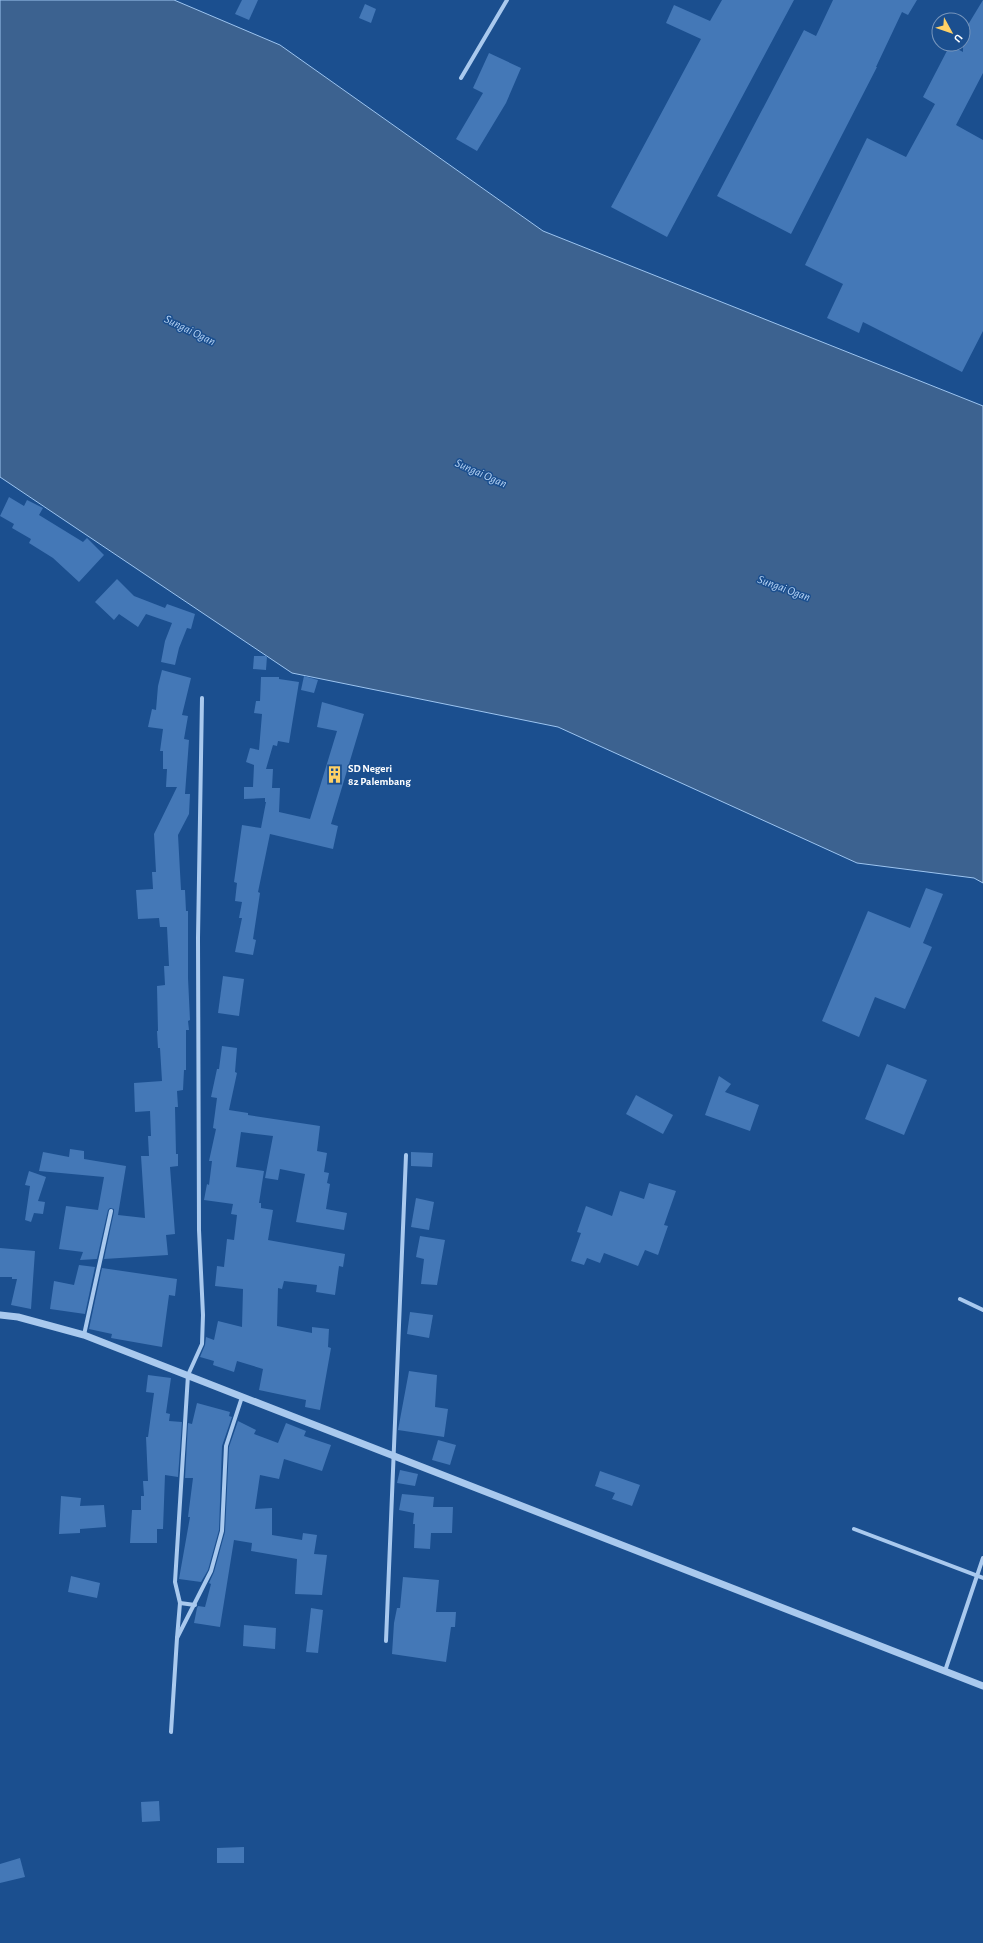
<svg xmlns="http://www.w3.org/2000/svg" width="983" height="1943" viewBox="0 0 983 1943" font-family="'Alegreya Sans',sans-serif">
	<style>
		.water { fill: #3c6290; stroke: #9cc4f0 }
		.building { fill: #4478b7 }
		.lines { fill: none; stroke-linecap: round; stroke-linejoin: round }
		.minor { stroke: #a9c9ee; stroke-width: 4 }
		.tertiary { stroke: #a9c9ee; stroke-width: 7 }
		.labels { text-anchor: middle; dominant-baseline: central; stroke-width: 3; stroke-linejoin: round; paint-order: stroke }
		.poi-label { font-size: 11px; font-weight: bold; fill: #fff; stroke: #1b4f8f; text-anchor: start }
		.water-label { font-size: 12px; font-style: italic; fill: #b5d3f5; stroke: #1b4f8f }
	</style>
	<rect width="100%" height="100%" fill="#1b4f8f"/>
	<path class="water" d="M 0,0 L 174,0 L 280,45 L 543,231 L 983,406 L 983,883 L 974,878 L 857,863 L 558,727 L 292,673 L 0,477 Z"/>
	<g class="building">
		<path d="M 242,0 L 258,0 L 249,20 L 235,14 Z"/>
		<path d="M 722,0 L 794,0 L 667,237 L 611,207 L 701,39 L 666,23 L 674,5 L 710,21 Z"/>
		<path d="M 833,0 L 917,0 L 908,15 L 902,12 L 876,67 L 877,67 L 791,234 L 717,196 L 804,30 L 816,36 Z"/>
		<path d="M 983,0 L 983,73 L 956,125 L 983,140 L 983,331 L 962,372 L 863,322 L 859,333 L 827,318 L 843,284 L 805,265 L 867,138 L 906,157 L 935,104 L 923,97 L 950,45 L 963,52 L 963,33 Z"/>
		<path d="M 365,4 L 376,9 L 371,23 L 359,18 Z"/>
		<path d="M 489,53 L 521,68 L 506,103 L 477,151 L 456,139 L 483,93 L 473,88 Z"/>
		<path d="M 9,497 L 24,506 L 27,500 L 43,508 L 39,515 L 83,542 L 87,538 L 104,555 L 79,582 L 53,558 L 29,543 L 31,539 L 12,528 L 14,524 L 0,516 Z"/>
		<path d="M 117,579 L 134,596 L 165,608 L 167,604 L 195,614 L 191,629 L 187,628 L 179,648 L 175,665 L 161,662 L 165,641 L 172,623 L 146,614 L 138,627 L 119,614 L 114,620 L 95,602 Z"/>
		<path d="M 254,656 L 267,656 L 266,670 L 253,669 Z"/>
		<path d="M 162,670 L 191,678 L 182,715 L 188,716 L 184,739 L 189,740 L 185,794 L 190,794 L 189,814 L 178,835 L 181,890 L 185,890 L 186,911 L 188,911 L 188,978 L 190,1020 L 188,1021 L 189,1030 L 186,1030 L 186,1070 L 184,1070 L 183,1090 L 177,1091 L 178,1107 L 175,1107 L 176,1154 L 178,1154 L 178,1166 L 170,1167 L 175,1234 L 166,1235 L 168,1255 L 104,1259 L 114,1212 L 114,1209 L 110,1208 L 108,1210 L 97,1259 L 80,1260 L 83,1252 L 59,1249 L 66,1206 L 98,1210 L 104,1177 L 39,1171 L 43,1152 L 69,1157 L 70,1149 L 84,1151 L 84,1159 L 126,1166 L 118,1215 L 145,1218 L 141,1156 L 149,1156 L 148,1136 L 151,1136 L 150,1111 L 135,1112 L 134,1083 L 162,1081 L 160,1048 L 158,1048 L 157,1031 L 158,1031 L 157,986 L 165,985 L 164,966 L 169,966 L 167,927 L 160,927 L 159,918 L 138,919 L 136,890 L 153,889 L 152,872 L 156,872 L 154,834 L 177,787 L 166,787 L 167,769 L 163,769 L 163,751 L 160,751 L 163,729 L 148,727 L 152,709 L 156,710 L 158,686 Z"/>
		<path d="M 304,676 L 318,680 L 314,693 L 301,690 Z"/>
		<path d="M 261,677 L 279,677 L 279,679 L 299,682 L 289,743 L 278,741 L 277,746 L 273,745 L 266,769 L 273,769 L 272,788 L 280,788 L 279,812 L 310,819 L 337,731 L 317,727 L 322,702 L 364,714 L 331,824 L 338,826 L 333,849 L 270,834 L 258,892 L 260,893 L 253,939 L 256,940 L 253,955 L 235,952 L 242,918 L 239,918 L 242,902 L 235,901 L 237,883 L 234,882 L 242,825 L 261,828 L 266,802 L 265,802 L 265,798 L 244,799 L 244,787 L 253,787 L 254,765 L 246,762 L 250,748 L 259,750 L 262,714 L 254,713 L 256,701 L 260,701 Z"/>
		<path d="M 926,888 L 943,894 L 923,943 L 932,947 L 905,1009 L 875,997 L 859,1037 L 822,1021 L 868,911 L 910,928 Z"/>
		<path d="M 223,976 L 244,979 L 239,1016 L 218,1013 Z"/>
		<path d="M 222,1046 L 237,1048 L 235,1072 L 237,1073 L 229,1110 L 248,1113 L 248,1115 L 320,1126 L 317,1151 L 327,1153 L 324,1172 L 329,1173 L 327,1183 L 330,1184 L 326,1209 L 347,1213 L 344,1230 L 296,1222 L 305,1174 L 280,1169 L 278,1180 L 265,1178 L 273,1136 L 241,1132 L 236,1167 L 264,1171 L 259,1203 L 261,1203 L 261,1208 L 273,1210 L 268,1240 L 345,1254 L 343,1267 L 339,1266 L 335,1295 L 316,1292 L 317,1285 L 284,1281 L 282,1289 L 278,1288 L 277,1326 L 312,1333 L 312,1327 L 329,1329 L 328,1347 L 331,1348 L 320,1410 L 305,1407 L 306,1400 L 259,1390 L 263,1369 L 237,1361 L 234,1372 L 213,1365 L 214,1361 L 200,1357 L 205,1345 L 206,1337 L 214,1340 L 218,1321 L 242,1327 L 243,1289 L 215,1286 L 217,1266 L 224,1267 L 227,1239 L 234,1240 L 237,1215 L 231,1214 L 233,1204 L 204,1200 L 207,1184 L 209,1185 L 212,1161 L 209,1161 L 216,1129 L 213,1128 L 217,1098 L 211,1097 L 217,1069 L 219,1069 Z"/>
		<path d="M 887,1064 L 927,1080 L 904,1135 L 865,1119 Z"/>
		<path d="M 719,1076 L 731,1084 L 725,1092 L 759,1105 L 750,1131 L 705,1115 Z"/>
		<path d="M 636,1095 L 673,1115 L 663,1134 L 626,1114 Z"/>
		<path d="M 411,1152 L 433,1153 L 432,1167 L 411,1166 Z"/>
		<path d="M 29,1171 L 46,1177 L 38,1201 L 45,1202 L 43,1214 L 34,1213 L 31,1222 L 25,1220 L 30,1186 L 25,1185 Z"/>
		<path d="M 649,1183 L 676,1191 L 664,1225 L 668,1226 L 658,1255 L 645,1250 L 638,1266 L 604,1253 L 600,1263 L 587,1258 L 584,1265 L 571,1261 L 581,1233 L 577,1232 L 586,1206 L 612,1216 L 620,1191 L 644,1199 Z"/>
		<path d="M 416,1198 L 434,1202 L 429,1230 L 411,1227 Z"/>
		<path d="M 420,1236 L 445,1240 L 437,1285 L 421,1284 L 424,1259 L 416,1257 Z"/>
		<path d="M 0,1248 L 35,1251 L 31,1309 L 11,1305 L 17,1279 L 12,1279 L 12,1277 L 0,1277 Z"/>
		<path d="M 79,1265 L 95,1267 L 85,1314 L 50,1309 L 54,1281 L 74,1285 Z"/>
		<path d="M 102,1268 L 177,1279 L 175,1296 L 169,1295 L 162,1347 L 111,1338 L 112,1334 L 89,1329 Z"/>
		<path d="M 410,1312 L 433,1315 L 429,1338 L 407,1334 Z"/>
		<path d="M 409,1371 L 437,1375 L 435,1407 L 448,1409 L 444,1437 L 398,1430 Z"/>
		<path d="M 148,1375 L 171,1378 L 166,1413 L 170,1414 L 169,1421 L 182,1422 L 178,1477 L 165,1475 L 163,1529 L 157,1529 L 157,1543 L 130,1543 L 132,1510 L 141,1510 L 141,1496 L 144,1496 L 143,1481 L 148,1481 L 146,1437 L 148,1437 L 154,1393 L 146,1392 Z"/>
		<path d="M 197,1403 L 230,1412 L 229,1416 L 232,1417 L 222,1446 L 219,1530 L 208,1570 L 201,1582 L 179,1579 L 190,1517 L 188,1517 L 193,1478 L 185,1478 L 188,1423 L 192,1424 Z"/>
		<path d="M 238,1421 L 256,1430 L 254,1434 L 278,1443 L 286,1423 L 306,1431 L 304,1436 L 331,1445 L 322,1471 L 284,1459 L 279,1479 L 260,1475 L 255,1509 L 272,1508 L 272,1535 L 302,1540 L 303,1533 L 317,1535 L 314,1554 L 327,1555 L 322,1595 L 295,1594 L 297,1559 L 251,1551 L 252,1543 L 234,1540 L 220,1627 L 194,1623 L 197,1608 L 198,1606 L 205,1607 L 211,1584 L 209,1583 L 214,1572 L 225,1532 L 229,1447 Z"/>
		<path d="M 438,1440 L 456,1445 L 450,1465 L 432,1460 Z"/>
		<path d="M 400,1470 L 418,1474 L 415,1486 L 397,1483 Z"/>
		<path d="M 600,1471 L 640,1485 L 632,1506 L 612,1499 L 615,1493 L 595,1486 Z"/>
		<path d="M 402,1494 L 434,1497 L 433,1507 L 453,1507 L 452,1533 L 431,1533 L 430,1549 L 414,1548 L 415,1524 L 413,1524 L 414,1513 L 399,1510 Z"/>
		<path d="M 61,1496 L 81,1498 L 80,1506 L 104,1505 L 106,1527 L 80,1529 L 80,1533 L 59,1534 Z"/>
		<path d="M 71,1576 L 100,1583 L 97,1598 L 68,1592 Z"/>
		<path d="M 403,1577 L 439,1580 L 436,1612 L 456,1612 L 455,1627 L 451,1627 L 446,1662 L 392,1654 L 394,1623 L 397,1608 L 400,1608 Z"/>
		<path d="M 311,1608 L 323,1610 L 318,1653 L 306,1652 Z"/>
		<path d="M 244,1625 L 276,1628 L 275,1649 L 243,1646 Z"/>
		<path d="M 159,1801 L 160,1821 L 142,1822 L 141,1802 Z"/>
		<path d="M 244,1847 L 244,1863 L 217,1863 L 217,1848 Z"/>
		<path d="M 20,1858 L 25,1877 L 0,1883 L 0,1864 Z"/>
	</g>
	<g class="lines">
		<g class="minor">
			<path d="M 461,78 L 507,0"/>
			<path d="M 960,1299 L 983,1310"/>
			<path d="M 84,1335 L 111,1211"/>
			<path d="M 854,1529 L 983,1578"/>
			<path d="M 180,1603 L 195,1605"/>
			<path d="M 177,1638 L 180,1603 L 175,1582 L 188,1375 L 202,1344 L 203,1315 L 199,1230 L 198,938 L 202,698"/>
			<path d="M 386,1641 L 406,1155"/>
			<path d="M 945,1671 L 983,1558"/>
			<path d="M 171,1732 L 177,1638 L 211,1571 L 222,1531 L 226,1446 L 242,1397"/>
		</g>
		<path class="tertiary" d="M 0,1315 L 18,1317 L 84,1335 L 983,1686"/>
	</g>
	<defs>
		<symbol id="building-bare" viewBox="-9 -9 18 18"><path d="M-4-6H4V6H1V3H-1V6H-4ZM-2.5-4.3h1.7v1.8h-1.7ZM.8-4.3h1.7v1.8H.8ZM-2.5-1h1.7V.8h-1.7ZM.8-1h1.7V.8H.8Z" fill="#ffd166" stroke="#1b4f8f" stroke-width="2.5" paint-order="stroke"/></symbol>
	</defs>
	<g fill-rule="evenodd">
		<use href="#building-bare" x="322" y="762" width="25" height="25"/>
	</g>
	<g class="labels">
		<g class="poi-label">
			<text x="348" y="768">SD Negeri<tspan x="348" dy="13">82 Palembang</tspan></text>
		</g>
		<g class="water-label">
			<text transform="translate(190 330) rotate(26)">Sungai Ogan</text>
			<text transform="translate(481 473) rotate(24)">Sungai Ogan</text>
			<text transform="translate(784 588) rotate(20)">Sungai Ogan</text>
		</g>
	</g>
	<g transform="translate(951 32) rotate(130)"><circle r="19" fill="#1b4f8f" stroke="#7695bc"/>
	<path d="M0-3L7 15L0 10L-7 15Z" fill="#ffd166"/>
	<text y="-6" font-size="11" font-weight="bold" text-anchor="middle" fill="#ffffff">U</text>
	</g>
</svg>
